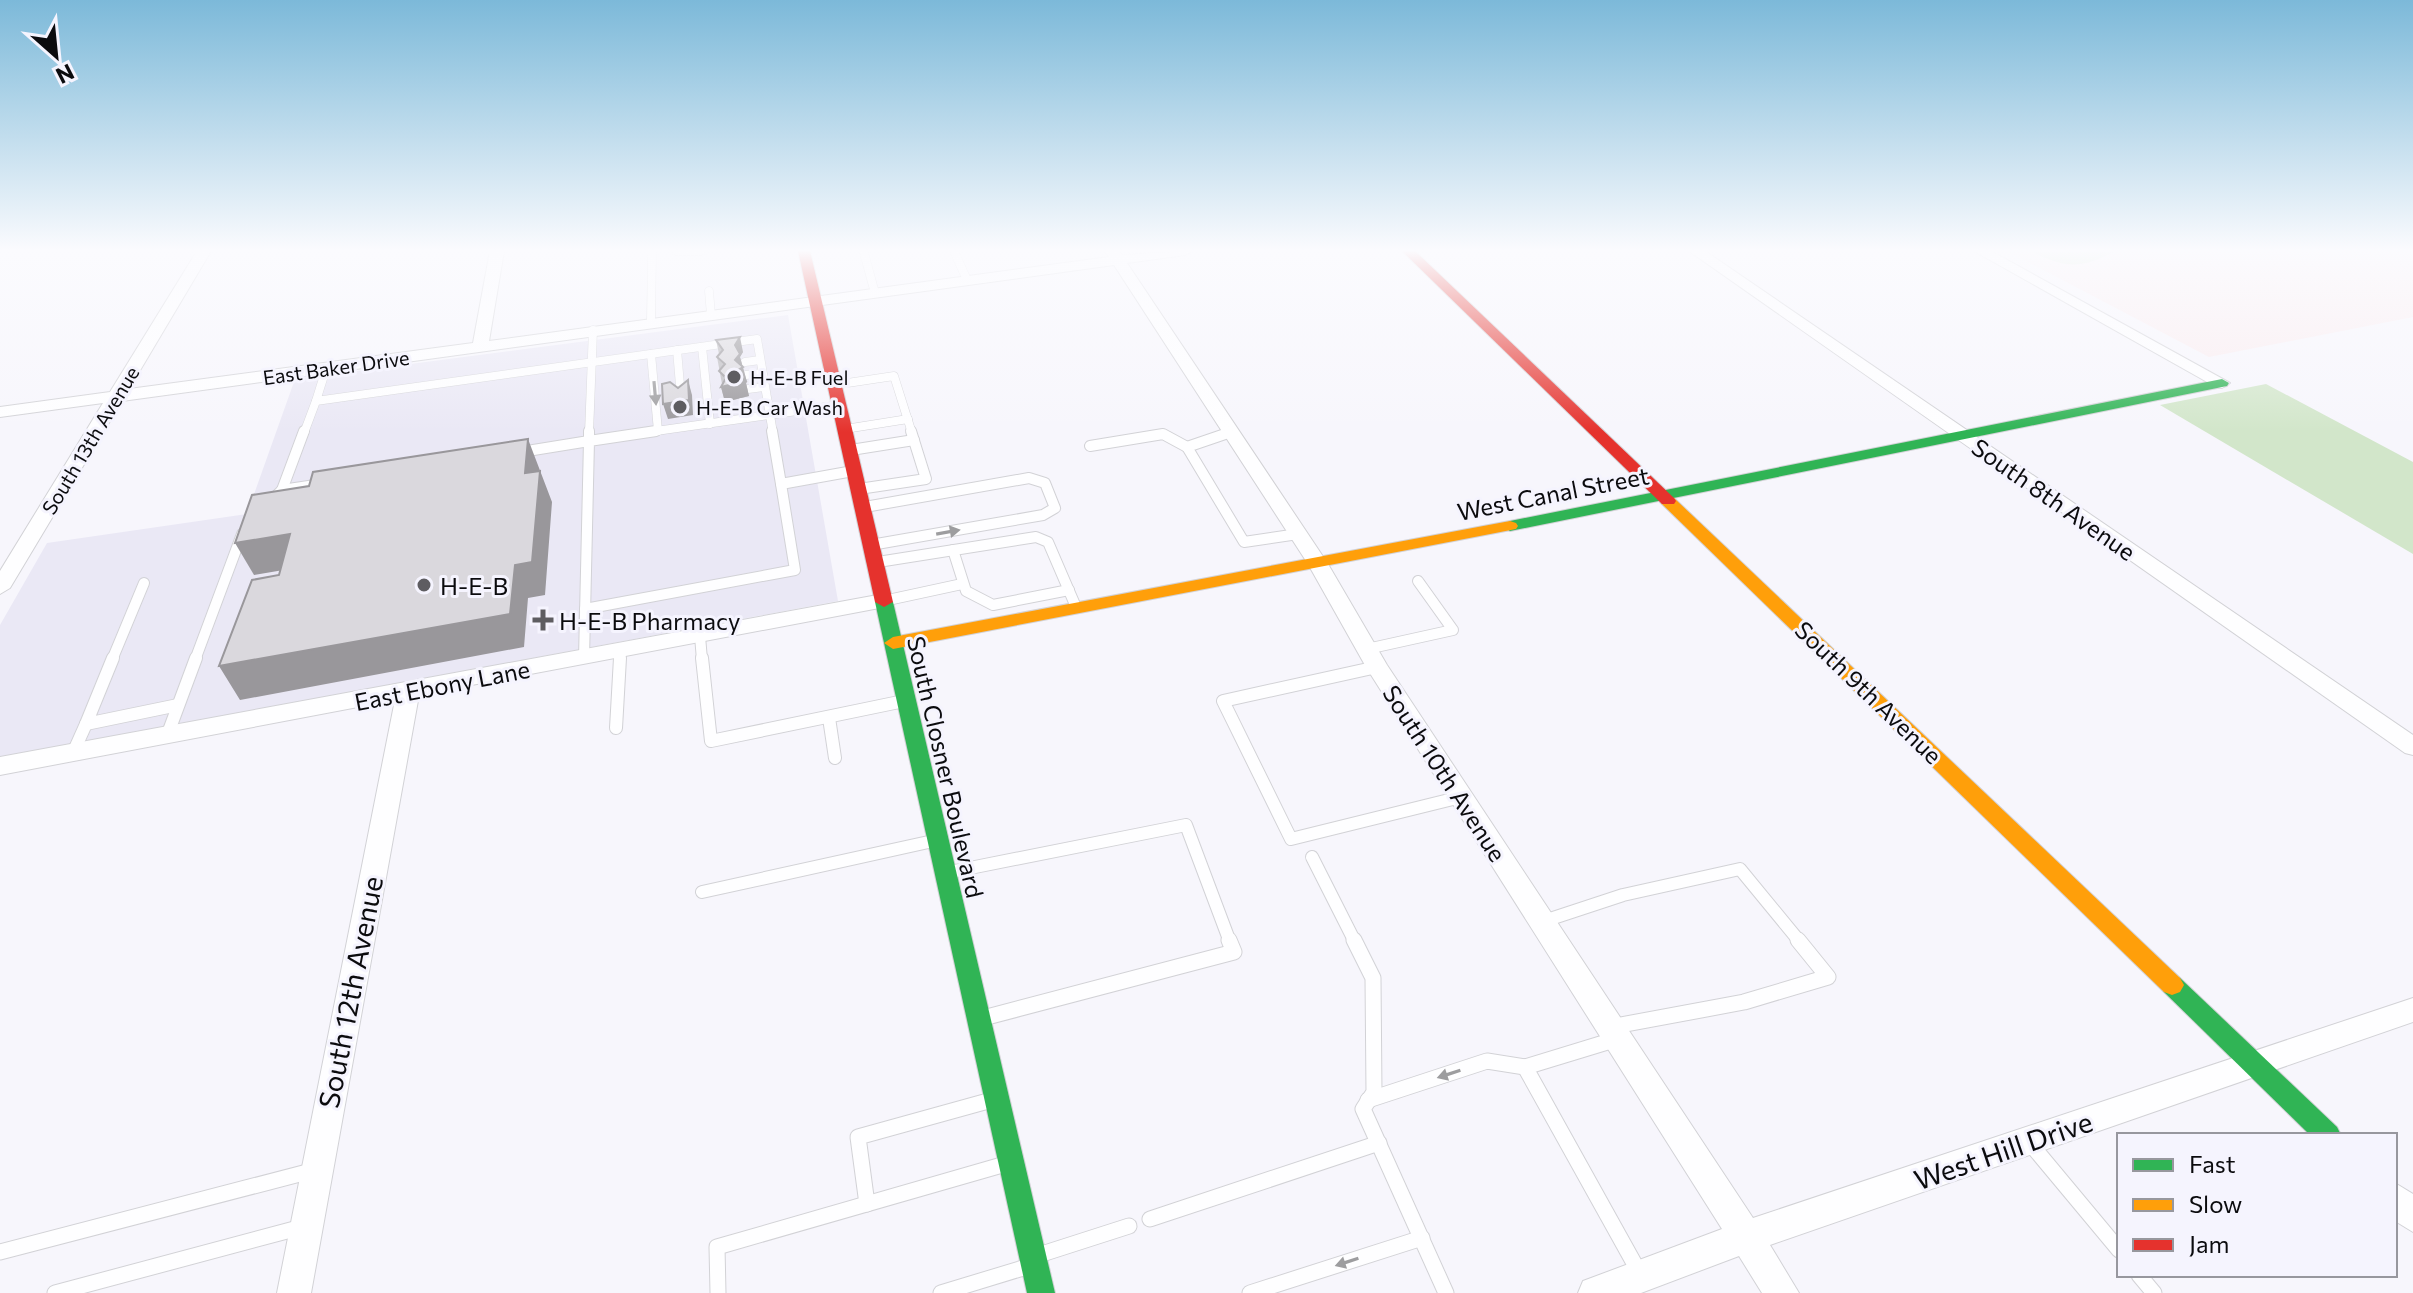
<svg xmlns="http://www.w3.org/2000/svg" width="2413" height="1293" viewBox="0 0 2413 1293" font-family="Commissioner,sans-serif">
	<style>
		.built { fill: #eae8f5 }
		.education { fill: #faedf0 }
		.green { fill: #d2e6ca }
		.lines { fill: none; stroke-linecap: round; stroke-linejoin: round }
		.lane-far3-casing { stroke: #d2d2d6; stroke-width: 9 }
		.lane-far2-casing { stroke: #d2d2d6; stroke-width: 12 }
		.lane-far1-casing { stroke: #d2d2d6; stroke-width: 14 }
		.lane-casing { stroke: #d2d2d6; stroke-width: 17 }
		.street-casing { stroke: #d2d2d6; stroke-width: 2 }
		.fast-casing { stroke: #d2d2d6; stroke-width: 2 }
		.slow-casing { stroke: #d2d2d6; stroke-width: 2 }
		.jam-casing { stroke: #d2d2d6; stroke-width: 2 }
		.lane-far3 { stroke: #fefeff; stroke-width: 8 }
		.lane-far2 { stroke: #fefeff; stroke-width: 10 }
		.lane-far1 { stroke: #fefeff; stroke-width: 12 }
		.lane { stroke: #fefeff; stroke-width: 15 }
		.street { fill: #fefeff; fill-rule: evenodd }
		.fast { fill: #30b455; fill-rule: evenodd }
		.slow { fill: #ff9f0a; fill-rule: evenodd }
		.jam { fill: #e5322d; fill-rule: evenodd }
		.wall { fill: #bbbabe }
		.shaded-wall { fill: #99979b }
		.building { fill: #dad8dd; stroke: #99979b; stroke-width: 2 }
		.oneway { fill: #9d9d9f }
		.poi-dot { fill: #5e5d61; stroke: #f5f4fe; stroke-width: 3 }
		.labels { text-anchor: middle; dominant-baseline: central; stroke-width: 6; stroke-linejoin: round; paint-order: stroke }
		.far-street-label { font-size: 20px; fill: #0b0b0e; stroke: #f5f4fe }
		.far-poi-label { font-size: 20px; fill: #0b0b0e; stroke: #f5f4fe; text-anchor: start }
		.street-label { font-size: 24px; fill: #0b0b0e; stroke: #f5f4fe }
		.poi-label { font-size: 24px; fill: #0b0b0e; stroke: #f5f4fe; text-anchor: start }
		.near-street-label { font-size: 28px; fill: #0b0b0e; stroke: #f5f4fe }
	</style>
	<rect width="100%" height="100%" fill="#f7f6fc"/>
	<path class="built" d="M 788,315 L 838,601 L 0,758 L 0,625 L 47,543 L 247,514 L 295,379 Z"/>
	<path class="education" d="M 2007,251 L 2413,251 L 2413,317 L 2209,357 Z"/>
	<g class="green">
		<path d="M 2030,251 L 2115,251 C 2080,270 2065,268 2030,251 Z"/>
		<path d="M 2266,384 L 2413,462 L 2413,554 L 2160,405 Z"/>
	</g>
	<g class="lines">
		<defs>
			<g id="lane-far3">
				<path d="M 676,251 L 701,251"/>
				<path d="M 954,251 L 967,280"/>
				<path d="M 864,253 L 875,293"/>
				<path d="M 709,291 L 711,315"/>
				<path d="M 651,323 L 652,251"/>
				<path d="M 702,347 L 710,424"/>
				<path d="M 677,350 L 681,397"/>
				<path d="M 651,354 L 658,431"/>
				<path d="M 745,362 L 760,360"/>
				<path d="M 326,369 L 316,401 L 757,339 L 773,433"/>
				<path d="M 746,375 L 762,373"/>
				<path d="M 834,385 L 894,376 L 912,433"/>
				<path d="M 748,389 L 764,387"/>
				<path d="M 845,429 L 908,419"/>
				<path d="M 304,433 L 316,401"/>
				<path d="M 589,433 L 593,330"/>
				<path d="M 642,433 L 839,405"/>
				<path d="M 1227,433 L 1231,432"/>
			</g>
			<g id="lane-far2">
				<path d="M 772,431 L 781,484 L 853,471"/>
				<path d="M 1231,432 L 1187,447 L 1244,542 L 1298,534"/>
				<path d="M 1090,446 L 1163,434 L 1187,447"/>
				<path d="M 851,450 L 914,440"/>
				<path d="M 521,452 L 589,441 L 589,431"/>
				<path d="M 859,489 L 926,479 L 911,431"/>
				<path d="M 282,490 L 304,431"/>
				<path d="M 272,500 L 282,490 L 322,484"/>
				<path d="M 865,507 L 1029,478 L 1045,483 L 1055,508 L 1043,515 L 871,545"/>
				<path d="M 953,550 L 966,591 L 993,605 L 1069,590"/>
				<path d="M 878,562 L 1036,537 L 1048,542 L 1076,607"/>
				<path d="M 888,600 L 962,584"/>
				<path d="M 585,609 L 795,570 L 781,484"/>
				<path d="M 700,636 L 702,660"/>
				<path d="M 1367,649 L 1453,630 L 1418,581"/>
				<path d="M 584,658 L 589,441 L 656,431"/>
				<path d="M 112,660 L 144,583"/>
				<path d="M 195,660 L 242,534"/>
				<path d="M 620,660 L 620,651"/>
			</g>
			<g id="lane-far1">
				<path d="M 113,658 L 86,724 L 178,705"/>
				<path d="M 702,658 L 711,741 L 904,701"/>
				<path d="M 1377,667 L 1223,701 L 1291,839 L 1461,797"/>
				<path d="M 829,718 L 835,758"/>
				<path d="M 616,728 L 620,658"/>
				<path d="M 167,736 L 196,658"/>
				<path d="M 73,753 L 86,724"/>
				<path d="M 1312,857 L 1355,942"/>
				<path d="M 950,872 L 1186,825 L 1230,942"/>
				<path d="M 702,892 L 933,841"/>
				<path d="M 1541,922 L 1623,895 L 1740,869 L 1800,942"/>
			</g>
			<g id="lane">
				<path d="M 1354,940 L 1373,978 L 1374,1092 L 1363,1109 L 1446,1293"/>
				<path d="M 987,1017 L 1234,952 L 1229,940"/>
				<path d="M 1610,1027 L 1744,1002 L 1828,977 L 1798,940"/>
				<path d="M 1617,1039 L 1525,1067 L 1639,1272"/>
				<path d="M 1368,1100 L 1487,1061 L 1525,1067"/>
				<path d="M 2029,1142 L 2119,1250"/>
				<path d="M 867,1204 L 858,1137 L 988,1101"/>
				<path d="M 1150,1219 L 1379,1143"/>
				<path d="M 0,1252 L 315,1170"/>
				<path d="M 1045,1253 L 1129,1226"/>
				<path d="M 2139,1275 L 2154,1293"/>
				<path d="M 55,1293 L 302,1227"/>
				<path d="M 718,1293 L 717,1247 L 1002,1165"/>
				<path d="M 941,1293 L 1023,1268"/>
				<path d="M 1250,1293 L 1422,1238"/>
			</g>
			<g id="street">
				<path d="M 197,251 L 211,251 L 129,389 L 473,343 L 490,251 L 504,251 L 489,341 L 1109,257 L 1105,251 L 1119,251 L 1122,255 L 1192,251 L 1185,255 L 1127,263 L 1328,564 L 1387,665 L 1753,1218 L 2413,998 L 2413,1022 L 1770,1245 L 1799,1293 L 1762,1293 L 1739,1256 L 1641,1293 L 1578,1293 L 1583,1281 L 1722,1229 L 1366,667 L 1308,564 L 1114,265 L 122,401 L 10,588 L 0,594 L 0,571 L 103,403 L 0,417 L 0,407 L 110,392 Z"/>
				<path d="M 1689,251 L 1705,251 L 2413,735 L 2413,755 L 2405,753 Z"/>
				<path d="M 1974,251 L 1991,251 L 2230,383 L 2222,388 L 2216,387 Z"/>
				<path d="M 883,594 L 894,601 L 890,606 L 419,695 L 311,1293 L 277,1293 L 395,700 L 0,775 L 0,757 Z"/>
				<path d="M 2395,1183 L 2413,1194 L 2413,1232 L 2395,1221 Z"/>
			</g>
			<g id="fast">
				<path d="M 2222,379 L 2229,383 L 2227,386 L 1510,531 L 1502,526 L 1510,521 Z"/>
				<path d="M 884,597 L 893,602 L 1055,1293 L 1027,1293 L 875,602 Z"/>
				<path d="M 2172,975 L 2180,978 L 2337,1127 L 2341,1135 L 2310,1135 L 2164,992 L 2160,985 L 2164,978 Z"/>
			</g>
			<g id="slow">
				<path d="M 1668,496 L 1674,498 L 2180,978 L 2184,985 L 2180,992 L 2172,995 L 2164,992 L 1662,504 L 1660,501 Z"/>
				<path d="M 1510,521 L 1516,523 L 1518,526 L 1516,529 L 893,649 L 884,643 L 893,637 Z"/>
			</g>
			<g id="jam">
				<path d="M 798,251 L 810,251 L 893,602 L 884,607 L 875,602 Z"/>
				<path d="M 1402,251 L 1415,251 L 1674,498 L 1676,501 L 1674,504 L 1662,504 Z"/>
			</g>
		</defs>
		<use href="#lane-far3" class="lane-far3-casing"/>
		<use href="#lane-far2" class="lane-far2-casing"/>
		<use href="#lane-far1" class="lane-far1-casing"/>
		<use href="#lane" class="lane-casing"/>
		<use href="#street" class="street-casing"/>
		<use href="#fast" class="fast-casing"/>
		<use href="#slow" class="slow-casing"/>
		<use href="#jam" class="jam-casing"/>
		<use href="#lane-far3" class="lane-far3"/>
		<use href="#lane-far2" class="lane-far2"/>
		<use href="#lane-far1" class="lane-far1"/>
		<use href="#lane" class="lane"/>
		<use href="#street" class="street"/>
		<use href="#fast" class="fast"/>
		<use href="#slow" class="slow"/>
		<use href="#jam" class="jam"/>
	</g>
	<path class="wall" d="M 716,340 L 743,352 L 740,357 L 747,382 L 746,383 L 749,396 L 725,402 L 721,387 L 722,384 L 717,357 L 719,354 Z"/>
	<g class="shaded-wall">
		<path d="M 740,337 L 743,352 L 740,357 L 747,382 L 746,383 L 749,396 L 725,402 L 721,387 L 735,360 L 735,345 Z"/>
		<path d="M 688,380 L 692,395 L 693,415 L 668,419 L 663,404 Z"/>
		<path d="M 528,439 L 552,502 L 545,595 L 528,598 L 524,647 L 240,700 L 219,666 L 525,473 Z"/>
		<path d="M 290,534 L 307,566 L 254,575 L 235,543 Z"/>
	</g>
	<g class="building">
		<path d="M 740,337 L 735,345 L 740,354 L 735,360 L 743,367 L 738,370 L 738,377 L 745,381 L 721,387 L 726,378 L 719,371 L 725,364 L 717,357 L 723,350 L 716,340 Z"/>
		<path d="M 688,380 L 689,400 L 663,404 L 662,384 L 670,382 L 678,388 Z"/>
		<path d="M 528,439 L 525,473 L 540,471 L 532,562 L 515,565 L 510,614 L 219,666 L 252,580 L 279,575 L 290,534 L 235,543 L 252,495 L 309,486 L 313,472 Z"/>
	</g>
	<defs><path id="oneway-solid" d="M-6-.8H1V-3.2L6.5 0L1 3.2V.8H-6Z" transform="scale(2)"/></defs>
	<g class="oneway">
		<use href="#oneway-solid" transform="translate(655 393) rotate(85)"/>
		<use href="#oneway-solid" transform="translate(948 532) rotate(-10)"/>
		<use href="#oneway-solid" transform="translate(1449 1074) rotate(162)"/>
		<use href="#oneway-solid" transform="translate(1347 1262) rotate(162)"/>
	</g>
	<linearGradient id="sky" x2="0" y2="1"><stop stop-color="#7cb9d9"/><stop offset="0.58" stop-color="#fbfbfe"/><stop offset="1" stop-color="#fbfbfe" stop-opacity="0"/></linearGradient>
	<rect width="2413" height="432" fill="url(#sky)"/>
	<g class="poi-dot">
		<circle cx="734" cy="377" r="8"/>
		<circle cx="680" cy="407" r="8"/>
		<circle cx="424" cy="585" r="8"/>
		<path d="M539 608h8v8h8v8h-8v8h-8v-8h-8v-8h8z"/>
	</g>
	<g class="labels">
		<g class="far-street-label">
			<text transform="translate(336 367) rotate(-8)">East Baker Drive</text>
			<text transform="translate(90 440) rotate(-59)">South 13th Avenue</text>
		</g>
		<g class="far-poi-label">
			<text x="750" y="377">H-E-B Fuel</text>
			<text x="696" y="407">H-E-B Car Wash</text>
		</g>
		<g class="street-label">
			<text transform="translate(1553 493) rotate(-11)">West Canal Street</text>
			<text transform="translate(2054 499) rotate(35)">South 8th Avenue</text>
			<text transform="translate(442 685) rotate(-11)">East Ebony Lane</text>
			<text transform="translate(1869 692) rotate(44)">South 9th Avenue</text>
			<text transform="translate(946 767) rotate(77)">South Closner Boulevard</text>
			<text transform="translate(1445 773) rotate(57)">South 10th Avenue</text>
		</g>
		<g class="poi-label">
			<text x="440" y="585">H-E-B</text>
			<text x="559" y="620">H-E-B Pharmacy</text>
		</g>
		<g class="near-street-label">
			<text transform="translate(350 992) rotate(-79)">South 12th Avenue</text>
			<text transform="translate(2003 1150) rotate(-19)">West Hill Drive</text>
		</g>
	</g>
	<rect x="2117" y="1133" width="280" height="144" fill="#f5f4fe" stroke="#97979e" stroke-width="2"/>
	<rect x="2133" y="1159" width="40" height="12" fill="#30b455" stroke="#97979e" stroke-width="2"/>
	<text x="2189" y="1173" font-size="24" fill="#0b0b0e">Fast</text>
	<rect x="2133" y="1199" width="40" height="12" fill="#ff9f0a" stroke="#97979e" stroke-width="2"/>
	<text x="2189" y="1213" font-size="24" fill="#0b0b0e">Slow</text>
	<rect x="2133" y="1239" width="40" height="12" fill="#e5322d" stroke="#97979e" stroke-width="2"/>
	<text x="2189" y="1253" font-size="24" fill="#0b0b0e">Jam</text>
	<g transform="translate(56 56) rotate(153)" stroke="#f5f4fe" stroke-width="6" paint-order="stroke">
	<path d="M0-6L14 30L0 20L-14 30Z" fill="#0b0b0e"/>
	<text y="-12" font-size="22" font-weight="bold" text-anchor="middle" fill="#0b0b0e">N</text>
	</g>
</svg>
